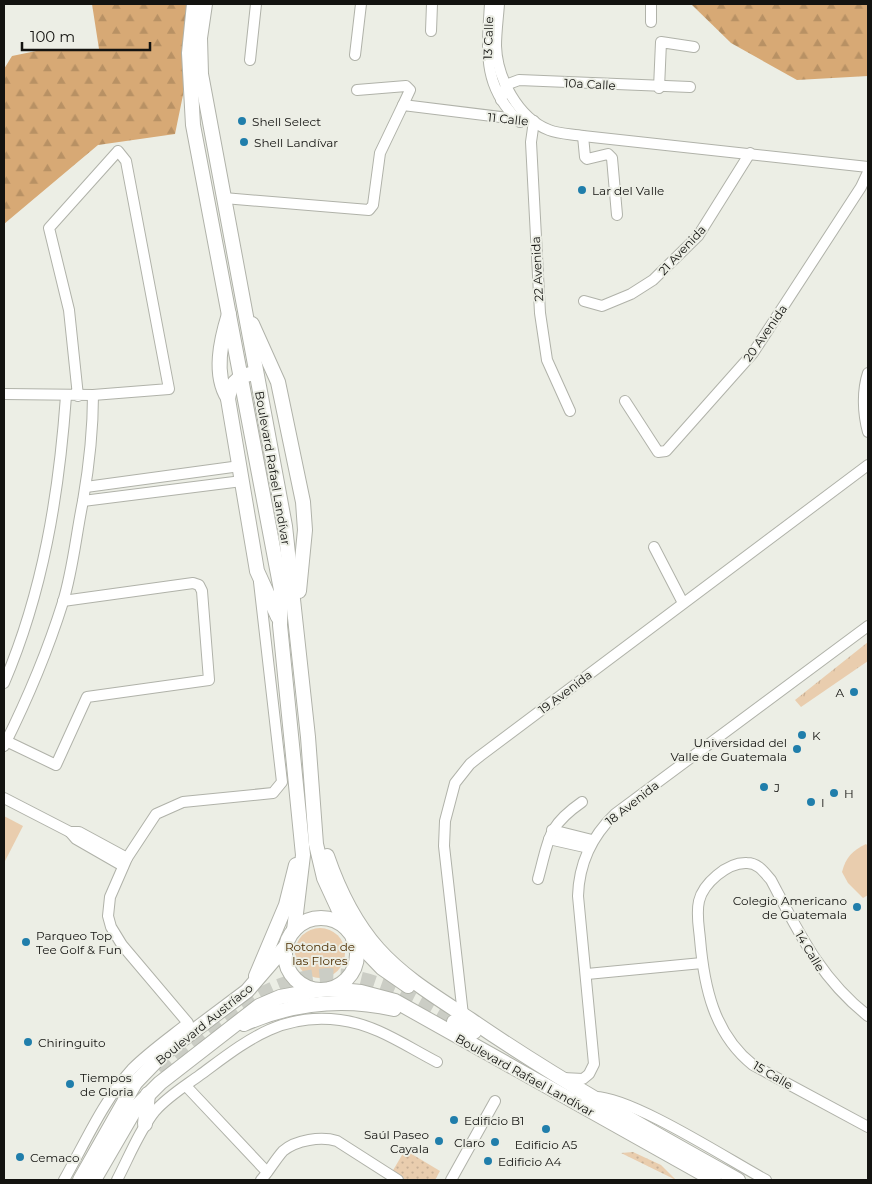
<svg xmlns="http://www.w3.org/2000/svg" width="872" height="1184" viewBox="0 0 872 1184" font-family="Montserrat,sans-serif">
	<style>
		.grass { fill: url(#grass-dots) }
		.forest { fill: url(#forest-firs) }
		.park { fill: url(#park-tufts) }
		.garden { fill: #e9cdae }
		.lines { fill: none; stroke-linecap: round; stroke-linejoin: round }
		.major-tunnel { stroke: #cbcdc5; stroke-width: 14; stroke-dasharray: 14 7; stroke-linecap: butt }
		.minor-casing { stroke: #b0b2a9; stroke-width: 12 }
		.major-casing { stroke: #b0b2a9; stroke-width: 16 }
		.minor { stroke: #fff; stroke-width: 10 }
		.major { stroke: #fff; stroke-width: 14 }
		.poi-dot { fill: #207eab; stroke: #eceee5; stroke-width: 2 }
		.labels { text-anchor: middle; dominant-baseline: central; stroke-width: 4; stroke-linejoin: round; paint-order: stroke }
		.street-label { font-size: 12px; fill: #131310; stroke: #eceee5 }
		.poi-label { font-size: 12px; fill: #131310; stroke: #eceee5; text-anchor: start }
		.park-label { font-size: 12px; fill: #4d2e02; stroke: #eceee5 }
	</style>
	<defs>
		<pattern id="grass-dots" width="8" height="8" patternUnits="userSpaceOnUse" patternTransform="scale(1.25)"><rect width="8" height="8" fill="#e9cdae"/><path d="M2 2h.1M6 6h.1" fill="none" stroke="#c7af95" stroke-width="1.8" stroke-linecap="round"/></pattern>
		<pattern id="forest-firs" width="22" height="20" patternUnits="userSpaceOnUse" patternTransform="scale(1.25)"><rect width="22" height="20" fill="#d7a975"/><path d="M5 1l3.5 6h-7zM16 11l3.5 6h-7z" fill="#b89164"/></pattern>
		<pattern id="park-tufts" width="24" height="20" patternUnits="userSpaceOnUse" patternTransform="scale(1.25)"><rect width="24" height="20" fill="#e9cdae"/><path d="M3 7l-1-3M5 7V3M7 7l1-3M15 17l-1-3M17 17v-4M19 17l1-3" fill="none" stroke="#c7af95"/></pattern>
	</defs>
	<rect width="100%" height="100%" fill="#eceee5"/>
	<g class="grass">
		<path d="M 405,1150 L 440,1171 L 435,1180 L 406,1180 L 392,1172 Z"/>
		<path d="M 633,1152 L 661,1165 L 676,1180 L 621,1153 Z"/>
	</g>
	<g class="forest">
		<path d="M 92,4 L 188,4 L 183,95 L 175,134 L 98,145 L 4,224 L 4,69 L 12,56 L 41,50 L 99,49 Z"/>
		<path d="M 691,4 L 868,4 L 868,76 L 797,80 L 731,43 Z"/>
	</g>
	<path class="park" d="M 868,642 L 868,661 L 801,707 L 795,700 Z"/>
	<g class="garden">
		<path d="M 4,816 L 23,826 L 4,863 Z"/>
		<path d="M 866,844 L 868,846 L 868,895 L 863,898 L 848,883 L 842,872 C 846,857 852,851 866,844 Z"/>
		<circle cx="320" cy="953" r="25"/>
	</g>
	<g class="lines">
		<path class="major-tunnel" d="M 159,1070 C 224,1019 286,952 376,983 C 403,992 429,1008 454,1022"/>
		<defs>
			<g id="minor">
				<path d="M 490,4 C 487,51 482,87 520,122"/>
				<path d="M 499,4 C 498,18 496,32 496,46 C 497,78 518,118 549,130 C 559,134 572,134 583,136 L 868,167"/>
				<path d="M 651,4 L 651,22"/>
				<path d="M 431,31 L 432,4"/>
				<path d="M 355,55 L 361,4"/>
				<path d="M 250,60 L 256,4"/>
				<path d="M 659,88 L 661,42 L 694,47"/>
				<path d="M 357,90 L 406,86 L 410,90 L 403,105"/>
				<path d="M 501,100 L 506,85 L 519,80 L 690,87"/>
				<path d="M 534,121 L 531,142 L 540,313 L 547,360 L 570,411"/>
				<path d="M 583,136 L 585,157 L 587,159 L 608,154 L 612,158 L 617,215"/>
				<path d="M 224,198 L 369,210 L 373,205 L 380,153 L 403,105 L 533,121"/>
				<path d="M 584,301 L 602,306 L 631,294 L 653,280 L 698,236 L 750,153"/>
				<path d="M 868,373 C 862,391 863,414 868,432"/>
				<path d="M 4,394 L 93,395 L 169,389 L 126,161 L 118,151 L 49,228 L 69,310 L 78,396"/>
				<path d="M 625,401 L 658,452 L 666,451 L 753,353 L 861,187 L 868,172"/>
				<path d="M 86,487 L 240,466"/>
				<path d="M 83,501 L 242,481"/>
				<path d="M 654,547 L 683,603"/>
				<path d="M 4,683 C 43,592 59,494 66,396"/>
				<path d="M 6,741 L 56,765 L 87,697 L 209,680 L 202,591 L 199,585 L 193,583 L 63,601"/>
				<path d="M 4,746 C 27,700 48,650 63,602 C 73,569 76,535 83,501 C 89,466 93,431 93,395"/>
				<path d="M 4,798 L 70,832 L 79,832 L 127,858"/>
				<path d="M 552,830 L 592,840"/>
				<path d="M 70,832 L 76,839 L 123,866"/>
				<path d="M 549,839 L 589,848"/>
				<path d="M 538,879 C 549,840 546,827 582,802"/>
				<path d="M 587,974 L 702,963"/>
				<path d="M 463,1015 L 444,846 L 445,821 L 455,783 L 470,764 L 480,756 L 868,465"/>
				<path d="M 868,1016 C 820,978 799,933 771,880 C 764,872 758,863 747,863 C 727,862 703,884 699,901 C 696,914 699,927 700,939 C 704,987 714,1034 753,1065 L 868,1127"/>
				<path d="M 563,1078 L 583,1079 L 589,1074 L 594,1064 L 578,896 C 579,863 591,837 615,814 L 868,626"/>
				<path d="M 186,1086 L 267,1172"/>
				<path d="M 595,1097 C 632,1097 729,1160 766,1180"/>
				<path d="M 64,1180 C 85,1143 103,1101 132,1069 C 149,1052 169,1038 188,1023 L 122,945 L 111,927 L 108,916 L 110,897 L 127,858 L 156,814 L 183,802 L 273,793 L 282,782 L 259,582"/>
				<path d="M 117,1180 C 129,1157 139,1131 155,1111 C 167,1097 185,1086 200,1075 C 245,1042 280,1012 340,1020 C 375,1024 406,1046 437,1062"/>
				<path d="M 261,1180 C 269,1171 275,1160 283,1151 C 296,1140 321,1136 337,1141 L 398,1180"/>
				<path d="M 451,1180 L 495,1101"/>
			</g>
			<g id="major">
				<path d="M 194,4 L 189,53 L 193,125 L 281,590 L 280,625 L 303,855 L 294,930"/>
				<path d="M 205,4 L 200,38 L 201,74 L 285,526 L 308,737 L 316,844 L 324,878 L 348,930"/>
				<path d="M 252,324 L 278,382 L 303,502 L 305,530 L 299,591"/>
				<path d="M 250,374 C 236,377 230,385 228,399 L 257,571 L 278,617"/>
				<path d="M 228,398 C 213,374 221,340 229,314"/>
				<path d="M 327,856 C 338,888 355,923 378,949 C 405,979 438,998 471,1020 C 557,1079 648,1130 738,1180"/>
				<circle cx="321" cy="954" r="36"/>
				<path d="M 353,938 L 382,968 L 408,986"/>
				<path d="M 256,976 L 286,905 L 296,865"/>
				<path d="M 330,989 L 361,992 L 395,1001 L 714,1180"/>
				<path d="M 454,1022 L 474,1032"/>
				<path d="M 244,1024 C 292,1003 342,997 394,1009"/>
				<path d="M 118,1088 L 135,1083"/>
				<path d="M 145,1124 L 148,1094"/>
				<path d="M 80,1180 L 135,1083 L 163,1054 L 247,991 L 285,947"/>
				<path d="M 94,1180 L 137,1106 L 160,1083 L 259,1006 L 280,997 L 318,990"/>
			</g>
		</defs>
		<use href="#minor" class="minor-casing"/>
		<use href="#major" class="major-casing"/>
		<use href="#minor" class="minor"/>
		<use href="#major" class="major"/>
	</g>
	<g class="poi-dot">
		<circle cx="242" cy="121" r="5"/>
		<circle cx="244" cy="142" r="5"/>
		<circle cx="582" cy="190" r="5"/>
		<circle cx="854" cy="692" r="5"/>
		<circle cx="802" cy="735" r="5"/>
		<circle cx="797" cy="749" r="5"/>
		<circle cx="764" cy="787" r="5"/>
		<circle cx="834" cy="793" r="5"/>
		<circle cx="811" cy="802" r="5"/>
		<circle cx="857" cy="907" r="5"/>
		<circle cx="26" cy="942" r="5"/>
		<circle cx="28" cy="1042" r="5"/>
		<circle cx="70" cy="1084" r="5"/>
		<circle cx="454" cy="1120" r="5"/>
		<circle cx="546" cy="1129" r="5"/>
		<circle cx="439" cy="1141" r="5"/>
		<circle cx="495" cy="1142" r="5"/>
		<circle cx="20" cy="1157" r="5"/>
		<circle cx="488" cy="1161" r="5"/>
	</g>
	<g class="labels">
		<g class="street-label">
			<text transform="translate(488 38) rotate(-88)">13 Calle</text>
			<text transform="translate(590 84) rotate(3)">10a Calle</text>
			<text transform="translate(508 119) rotate(6)">11 Calle</text>
			<text transform="translate(682 250) rotate(-47)">21 Avenida</text>
			<text transform="translate(537 269) rotate(-93)">22 Avenida</text>
			<text transform="translate(765 333) rotate(-55)">20 Avenida</text>
			<text transform="translate(273 468) rotate(80)">Boulevard Rafael Landívar</text>
			<text transform="translate(565 692) rotate(-37)">19 Avenida</text>
			<text transform="translate(632 803) rotate(-38)">18 Avenida</text>
			<text transform="translate(810 951) rotate(59)">14 Calle</text>
			<text transform="translate(204 1024) rotate(-39)">Boulevard Austríaco</text>
			<text transform="translate(525 1075) rotate(29)">Boulevard Rafael Landívar</text>
			<text transform="translate(773 1075) rotate(30)">15 Calle</text>
		</g>
		<g class="poi-label">
			<text x="252" y="121">Shell Select</text>
			<text x="254" y="142">Shell Landívar</text>
			<text x="592" y="190">Lar del Valle</text>
			<text x="844" y="692" text-anchor="end">A</text>
			<text x="812" y="735">K</text>
			<text x="787" y="742" text-anchor="end">Universidad del<tspan x="787" dy="14">Valle de Guatemala</tspan></text>
			<text x="774" y="787">J</text>
			<text x="844" y="793">H</text>
			<text x="821" y="802">I</text>
			<text x="847" y="900" text-anchor="end">Colegio Americano<tspan x="847" dy="14">de Guatemala</tspan></text>
			<text x="36" y="935">Parqueo Top<tspan x="36" dy="14">Tee Golf &amp; Fun</tspan></text>
			<text x="38" y="1042">Chiringuito</text>
			<text x="80" y="1077">Tiempos<tspan x="80" dy="14">de Gloria</tspan></text>
			<text x="464" y="1120">Edificio B1</text>
			<text x="429" y="1134" text-anchor="end">Saúl Paseo<tspan x="429" dy="14">Cayala</tspan></text>
			<text x="485" y="1142" text-anchor="end">Claro</text>
			<text x="546" y="1144" text-anchor="middle">Edificio A5</text>
			<text x="30" y="1157">Cemaco</text>
			<text x="498" y="1161">Edificio A4</text>
		</g>
		<g class="park-label">
			<text x="320" y="946">Rotonda de<tspan x="320" dy="14">las Flores</tspan></text>
		</g>
	</g>
	<rect width="872" height="1184" fill="none" stroke="#131310" stroke-width="10"/>
	<path d="M22 42v8h128v-8" fill="none" stroke="#131310" stroke-width="2.5"/>
	<text x="30" y="42" font-size="15" fill="#131310" stroke="#eceee5" stroke-width="4" paint-order="stroke">100 m</text>
</svg>
